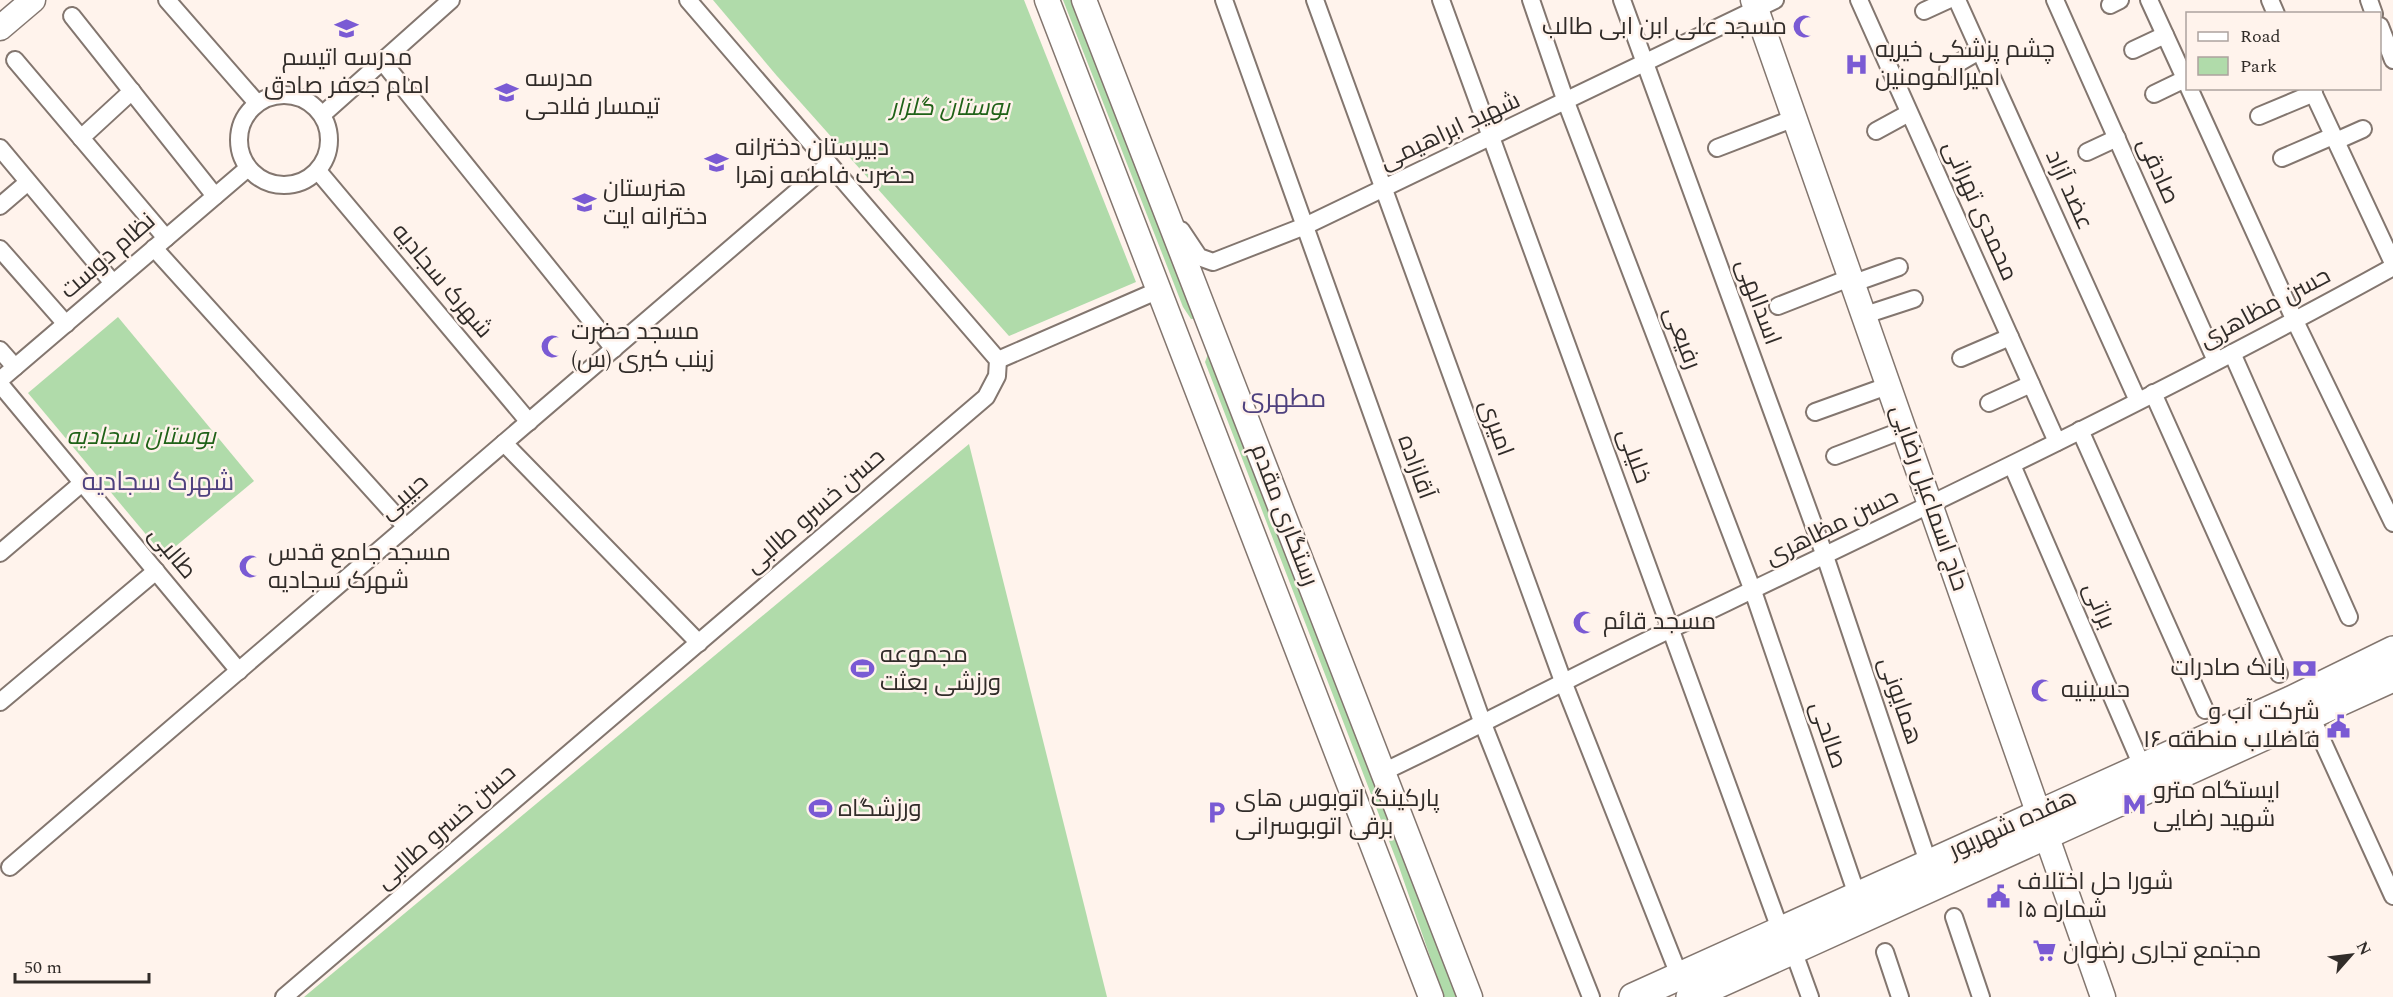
<svg xmlns="http://www.w3.org/2000/svg" width="2393" height="997" viewBox="0 0 2393 997" font-family="Spectral,Cairo,serif">
	<style>
		.green { fill: #b0dbaa }
		.lines { fill: none; stroke-linecap: round; stroke-linejoin: round }
		.street-casing { stroke: #83766f; stroke-width: 20 }
		.secondary-casing { stroke: #83766f; stroke-width: 27 }
		.primary-casing { stroke: #83766f; stroke-width: 30 }
		.street { stroke: #fff; stroke-width: 16 }
		.secondary { stroke: #fff; stroke-width: 24 }
		.primary { stroke: #fff; stroke-width: 27 }
		.labels { text-anchor: middle; dominant-baseline: central; stroke-width: 5; stroke-linejoin: round; paint-order: stroke }
		.poi-label { font-size: 24px; fill: #312c29; stroke: #fff3ec; text-anchor: start }
		.park-label { font-size: 24px; font-style: italic; fill: #206218; stroke: #fff3ec }
		.street-label { font-size: 24px; fill: #312c29; stroke: #fff3ec }
		.neighbourhood-label { font-size: 26px; fill: #4e407e; stroke: #fff3ec }
	</style>
	<rect width="100%" height="100%" fill="#fff3ec"/>
	<g class="green">
		<path d="M 713,0 L 1024,0 L 1136,282 L 1009,336 L 777,76 Z"/>
		<path d="M 1063,0 L 1076,0 L 1199,319 L 1191,319 L 1183,307 Z"/>
		<path d="M 118,317 L 254,481 L 164,556 L 28,393 Z"/>
		<path d="M 1208,354 L 1215,357 L 1458,997 L 1444,997 L 1399,867 L 1205,362 Z"/>
		<path d="M 969,444 L 1107,997 L 304,997 Z"/>
	</g>
	<g class="lines">
		<defs>
			<g id="street">
				<path d="M 167,0 L 257,103"/>
				<path d="M 1224,0 L 1483,724 L 1591,997"/>
				<path d="M 1315,0 L 1564,684 L 1679,975"/>
				<path d="M 1441,0 L 1780,929"/>
				<path d="M 1531,0 L 1566,102 L 1753,591 L 1857,895"/>
				<path d="M 1622,0 L 1825,556 L 1928,862"/>
				<path d="M 1859,0 L 2057,442"/>
				<path d="M 1957,0 L 2138,401"/>
				<path d="M 2055,0 L 2216,361"/>
				<path d="M 2149,0 L 2188,85"/>
				<path d="M 2270,0 L 2276,14"/>
				<path d="M 2369,0 L 2374,14"/>
				<path d="M 2110,5 L 2120,0"/>
				<path d="M 1924,11 L 1948,0"/>
				<path d="M 72,16 L 215,196"/>
				<path d="M 2380,26 L 2393,60"/>
				<path d="M 2133,50 L 2165,35"/>
				<path d="M 15,60 L 166,238"/>
				<path d="M 382,61 L 614,349"/>
				<path d="M 1948,69 L 1979,51"/>
				<path d="M 2189,88 L 2295,321 L 2393,523"/>
				<path d="M 2311,88 L 2393,263"/>
				<path d="M 2154,94 L 2185,79"/>
				<circle cx="284" cy="140" r="45"/>
				<path d="M 322,115 L 451,0"/>
				<path d="M 2259,116 L 2314,93"/>
				<path d="M 1876,131 L 1909,113"/>
				<path d="M 81,138 L 132,91"/>
				<path d="M 2336,141 L 2363,129"/>
				<path d="M 0,148 L 113,283"/>
				<path d="M 1717,148 L 1795,118"/>
				<path d="M 2087,152 L 2117,138"/>
				<path d="M 2282,158 L 2333,136"/>
				<path d="M 318,171 L 529,422"/>
				<path d="M 0,206 L 28,182"/>
				<path d="M 1181,230 L 1199,257 L 1213,262 L 1305,226 L 1775,0"/>
				<path d="M 154,248 L 406,527"/>
				<path d="M 0,249 L 66,324"/>
				<path d="M 1854,283 L 1899,267"/>
				<path d="M 1778,306 L 1852,277"/>
				<path d="M 1865,315 L 1914,299"/>
				<path d="M 0,350 L 15,367"/>
				<path d="M 2232,353 L 2349,617"/>
				<path d="M 1961,358 L 2010,337"/>
				<path d="M 998,360 L 1159,290"/>
				<path d="M 0,380 L 248,168"/>
				<path d="M 0,384 L 239,671"/>
				<path d="M 2153,393 L 2279,674"/>
				<path d="M 1989,403 L 2031,384"/>
				<path d="M 1815,412 L 1890,385"/>
				<path d="M 2080,430 L 2205,710"/>
				<path d="M 504,443 L 699,643"/>
				<path d="M 1835,456 L 1906,429"/>
				<path d="M 2012,465 L 2142,766"/>
				<path d="M 0,553 L 82,483"/>
				<path d="M 0,702 L 156,571"/>
				<path d="M 2311,716 L 2393,896"/>
				<path d="M 1383,772 C 1480,726 1575,675 1673,628 C 1915,512 2158,397 2393,267"/>
				<path d="M 10,867 L 829,164"/>
				<path d="M 1954,917 L 1981,997"/>
				<path d="M 1793,950 L 1810,997"/>
				<path d="M 1885,952 L 1900,997"/>
				<path d="M 284,997 L 986,397 L 997,376 L 998,360 L 688,0"/>
			</g>
			<g id="secondary">
				<path d="M 1047,0 L 1431,997"/>
				<path d="M 1084,0 L 1470,997"/>
				<path d="M 1753,0 L 2103,997"/>
				<path d="M 0,28 L 33,0"/>
			</g>
			<g id="primary">
				<path d="M 1633,997 L 2291,700 L 2393,650"/>
				<path d="M 1690,997 L 2393,678"/>
			</g>
		</defs>
		<use href="#street" class="street-casing"/>
		<use href="#secondary" class="secondary-casing"/>
		<use href="#primary" class="primary-casing"/>
		<use href="#street" class="street"/>
		<use href="#secondary" class="secondary"/>
		<use href="#primary" class="primary"/>
	</g>
	<defs>
		<symbol id="mosque-bare" viewBox="-9 -9 18 18"><path d="M3.5-4.9A6 6 0 1 0 3.5 4.9A5 5 0 1 1 3.5-4.9Z" fill="#7a5ad4" stroke="#fff3ec" stroke-width="2.5" paint-order="stroke"/></symbol>
		<symbol id="school-bare" viewBox="-9 -9 18 18"><path d="M0-5L7-2L0 1L-7-2ZM-4 1L0 2.5L4 1V4Q0 6-4 4Z" fill="#7a5ad4" stroke="#fff3ec" stroke-width="2.5" paint-order="stroke"/></symbol>
		<symbol id="hospital-bare" viewBox="-9 -9 18 18"><path d="M-5-5h3v3.5h4V-5h3V5h-3V1.5h-4V5h-3Z" fill="#7a5ad4" stroke="#fff3ec" stroke-width="2.5" paint-order="stroke"/></symbol>
		<symbol id="bank-bare" viewBox="-9 -9 18 18"><path d="M-6-4H6V4H-6ZM0-2.3a2.3 2.3 0 1 0 0 4.6a2.3 2.3 0 1 0 0-4.6Z" fill="#7a5ad4" stroke="#fff3ec" stroke-width="2.5" paint-order="stroke"/></symbol>
		<symbol id="stadium-bare" viewBox="-9 -9 18 18"><path d="M0-5a6.5 5 0 1 0 0 10a6.5 5 0 1 0 0-10ZM-3.5-1.8h7v3.6h-7Z" fill="#7a5ad4" stroke="#fff3ec" stroke-width="2.5" paint-order="stroke"/></symbol>
		<symbol id="civic-bare" viewBox="-9 -9 18 18"><path d="M-.6-6.5H3V-4.5H.6V-3L4-1V1h2V6H-6V1h2V-1L-.6-3ZM-1.2 2.5V6h2.4V2.5Z" fill="#7a5ad4" stroke="#fff3ec" stroke-width="2.5" paint-order="stroke"/></symbol>
		<symbol id="metro-bare" viewBox="-9 -9 18 18"><path d="M-5.5 5V-5H-3L0 0L3-5H5.5V5H3V-.5L0 4L-3-.5V5Z" fill="#7a5ad4" stroke="#fff3ec" stroke-width="2.5" paint-order="stroke"/></symbol>
		<symbol id="parking-bare" viewBox="-9 -9 18 18"><path d="M-3.5-5.5H1a3.5 3.5 0 0 1 0 7H-1V5.5H-3.5ZM-1-3.4V-.6H.8a1.4 1.4 0 0 0 0-2.8Z" fill="#7a5ad4" stroke="#fff3ec" stroke-width="2.5" paint-order="stroke"/></symbol>
		<symbol id="supermarket-bare" viewBox="-9 -9 18 18"><path d="M-6-5.5h2.5l.6 2H6L4.5 2H-2.5L-4.4-4H-6ZM-1.5 3.2a1.3 1.3 0 1 0 .1 0ZM3 3.2a1.3 1.3 0 1 0 .1 0Z" fill="#7a5ad4" stroke="#fff3ec" stroke-width="2.5" paint-order="stroke"/></symbol>
	</defs>
	<g fill-rule="evenodd">
		<use href="#mosque-bare" x="1788" y="10" width="33" height="33"/>
		<use href="#school-bare" x="330" y="12" width="33" height="33"/>
		<use href="#hospital-bare" x="1840" y="48" width="33" height="33"/>
		<use href="#school-bare" x="490" y="76" width="33" height="33"/>
		<use href="#school-bare" x="700" y="146" width="33" height="33"/>
		<use href="#school-bare" x="568" y="186" width="33" height="33"/>
		<use href="#mosque-bare" x="536" y="330" width="33" height="33"/>
		<use href="#mosque-bare" x="234" y="550" width="33" height="33"/>
		<use href="#mosque-bare" x="1568" y="606" width="33" height="33"/>
		<use href="#bank-bare" x="2288" y="652" width="33" height="33"/>
		<use href="#stadium-bare" x="846" y="652" width="33" height="33"/>
		<use href="#mosque-bare" x="2026" y="674" width="33" height="33"/>
		<use href="#civic-bare" x="2322" y="710" width="33" height="33"/>
		<use href="#metro-bare" x="2118" y="788" width="33" height="33"/>
		<use href="#stadium-bare" x="804" y="792" width="33" height="33"/>
		<use href="#parking-bare" x="1200" y="796" width="33" height="33"/>
		<use href="#civic-bare" x="1982" y="880" width="33" height="33"/>
		<use href="#supermarket-bare" x="2028" y="934" width="33" height="33"/>
	</g>
	<g class="labels">
		<g class="poi-label">
			<text x="1787" y="27" text-anchor="end">مسجد علی ابن ابی طالب</text>
			<text x="1875" y="50">چشم پزشکی خیریه<tspan x="1875" dy="28">امیرالمومنین</tspan></text>
			<text x="347" y="58" text-anchor="middle">مدرسه اتیسم<tspan x="347" dy="28">امام جعفر صادق</tspan></text>
			<text x="525" y="79">مدرسه<tspan x="525" dy="28">تیمسار فلاحی</tspan></text>
			<text x="735" y="148">دبیرستان دخترانه<tspan x="735" dy="28">حضرت فاطمه زهرا</tspan></text>
			<text x="603" y="189">هنرستان<tspan x="603" dy="28">دخترانه ایت</tspan></text>
			<text x="571" y="332">مسجد حضرت<tspan x="571" dy="28">زینب کبری (س)</tspan></text>
			<text x="268" y="553">مسجد جامع قدس<tspan x="268" dy="28">شهرک سجادیه</tspan></text>
			<text x="1603" y="622">مسجد قائم</text>
			<text x="880" y="655">مجموعه<tspan x="880" dy="28">ورزشی بعثت</tspan></text>
			<text x="2286" y="668" text-anchor="end">بانک صادرات</text>
			<text x="2061" y="690">حسینیه</text>
			<text x="2320" y="712" text-anchor="end">شرکت آب و<tspan x="2320" dy="28">فاضلاب منطقه ۱۶</tspan></text>
			<text x="2153" y="791">ایستگاه مترو<tspan x="2153" dy="28">شهید رضایی</tspan></text>
			<text x="1235" y="799">پارکینگ اتوبوس های<tspan x="1235" dy="28">برقی اتوبوسرانی</tspan></text>
			<text x="838" y="809">ورزشگاه</text>
			<text x="2017" y="882">شورا حل اختلاف<tspan x="2017" dy="28">شماره ۱۵</tspan></text>
			<text x="2063" y="951">مجتمع تجاری رضوان</text>
		</g>
		<g class="park-label">
			<text x="950" y="108">بوستان گلزار</text>
			<text x="141" y="437">بوستان سجادیه</text>
		</g>
		<g class="street-label">
			<text transform="translate(1450 131) rotate(-25)">شهید ابراهیمی</text>
			<text transform="translate(2158 171) rotate(66)">صادقی</text>
			<text transform="translate(2069 190) rotate(66)">عضد آزاد</text>
			<text transform="translate(1980 211) rotate(66)">محمدی تهرانی</text>
			<text transform="translate(108 256) rotate(-41)">نظام دوست</text>
			<text transform="translate(442 281) rotate(50)">شهرک سجادیه</text>
			<text transform="translate(1758 302) rotate(70)">اسدالهی</text>
			<text transform="translate(2265 308) rotate(-28)">حسن مظاهری</text>
			<text transform="translate(1682 338) rotate(69)">رفیعی</text>
			<text transform="translate(1496 428) rotate(70)">امیری</text>
			<text transform="translate(1634 456) rotate(70)">خلیلی</text>
			<text transform="translate(1416 467) rotate(70)">آقازاده</text>
			<text transform="translate(404 497) rotate(-41)">حبیبی</text>
			<text transform="translate(1929 498) rotate(71)">حاج اسماعیل رضایی</text>
			<text transform="translate(815 511) rotate(-41)">حسن خسرو طالبی</text>
			<text transform="translate(1284 515) rotate(69)">رستگاری مقدم</text>
			<text transform="translate(1832 527) rotate(-26)">حسن مظاهری</text>
			<text transform="translate(172 553) rotate(50)">طالبی</text>
			<text transform="translate(2099 606) rotate(67)">براتی</text>
			<text transform="translate(1900 701) rotate(71)">همایونی</text>
			<text transform="translate(1828 735) rotate(71)">صالحی</text>
			<text transform="translate(2013 824) rotate(-24)">هفده شهریور</text>
			<text transform="translate(446 827) rotate(-41)">حسن خسرو طالبی</text>
		</g>
		<g class="neighbourhood-label">
			<text x="1284" y="399">مطهری</text>
			<text x="158" y="482">شهرک سجادیه</text>
		</g>
	</g>
	<rect x="2186" y="12" width="195" height="78" fill="#fff3ec" stroke="#ada39e" stroke-width="1.5"/>
	<rect x="2198" y="32" width="30" height="9" fill="#ffffff" stroke="#ada39e" stroke-width="1.5"/>
	<text x="2240" y="42" font-size="18" fill="#312c29">Road</text>
	<rect x="2198" y="57" width="30" height="18" fill="#b0dbaa" stroke="#ada39e" stroke-width="1.5"/>
	<text x="2240" y="72" font-size="18" fill="#312c29">Park</text>
	<g transform="translate(2351 955) rotate(62)" stroke="#fff3ec" stroke-width="4.5" paint-order="stroke">
	<path d="M0-4.5L10 22L0 15L-10 22Z" fill="#312c29"/>
	<text y="-9" font-size="16" font-weight="bold" text-anchor="middle" fill="#312c29">N</text>
	</g>
	<path d="M15 973v9h134v-9" fill="none" stroke="#312c29" stroke-width="3"/>
	<text x="24" y="973" font-size="18" fill="#312c29" stroke="#fff3ec" stroke-width="4.5" paint-order="stroke">50 m</text>
</svg>
